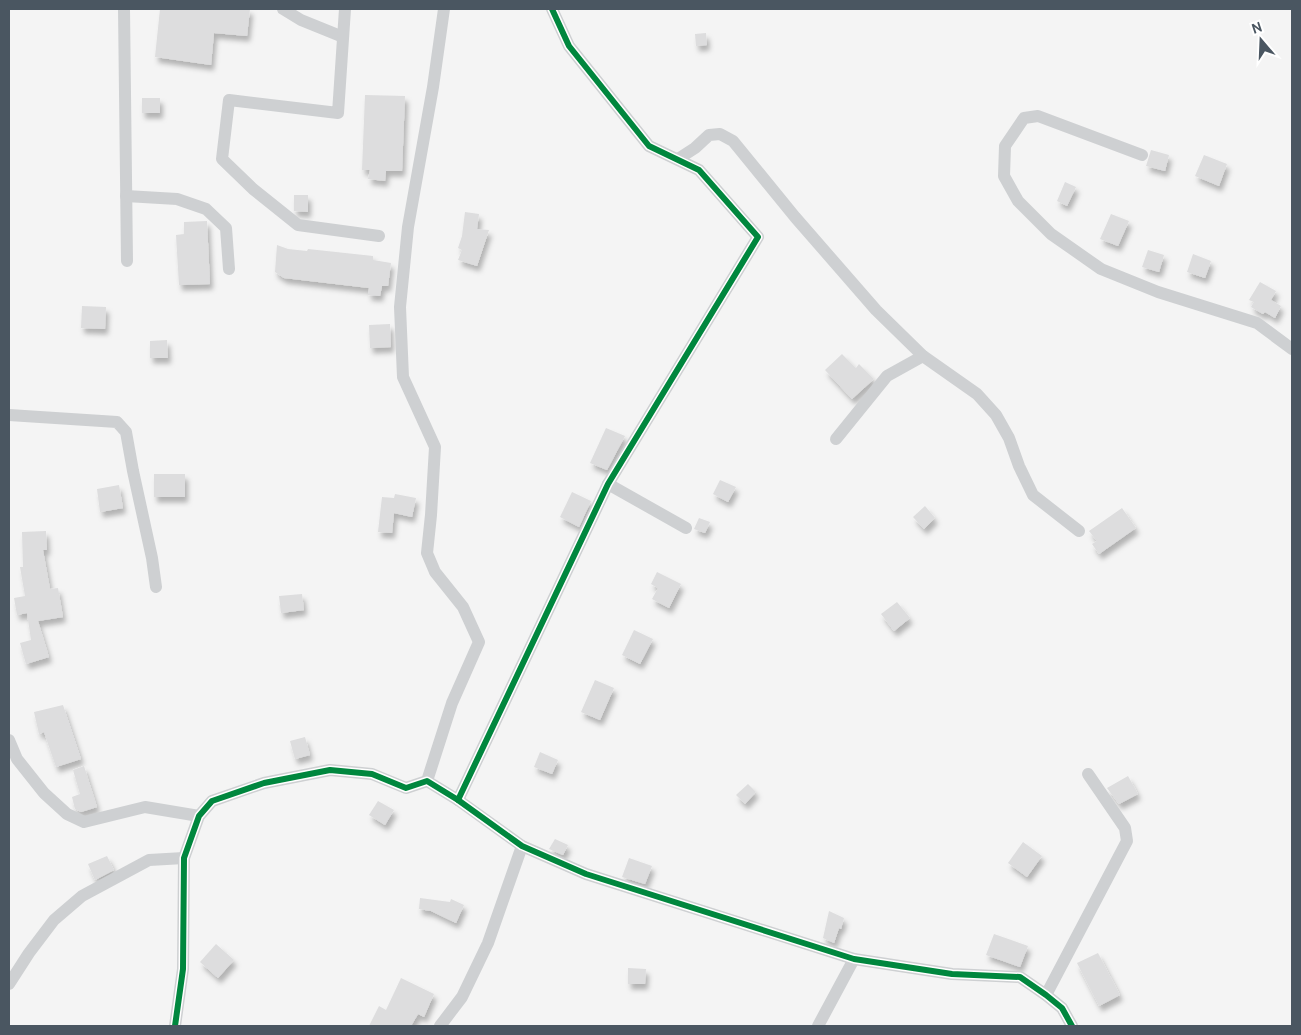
<svg xmlns="http://www.w3.org/2000/svg" width="1301" height="1035" viewBox="0 0 1301 1035" font-family="Cabin,sans-serif">
	<style>
		.building { fill: #ddddde; filter: url(#shadow) }
		.lines { fill: none; stroke-linecap: round; stroke-linejoin: round }
		.street { stroke: #ced0d2; stroke-width: 12 }
		.cycleway-casing { stroke: #fff; stroke-width: 9 }
		.cycleway { stroke: #00873e; stroke-width: 6 }
	</style>
	<defs>
		<filter id="shadow"><feDropShadow dx="3" dy="5.5" stdDeviation="2.5" flood-color="#0004"/></filter>
	</defs>
	<rect width="100%" height="100%" fill="#f4f4f4"/>
	<g class="building">
		<path d="M 160,9 L 250,9 L 247,36 L 214,33 L 211,65 L 155,57 Z"/>
		<path d="M 706,33 L 707,45 L 696,46 L 695,34 Z"/>
		<path d="M 365,95 L 405,96 L 402,171 L 386,171 L 385,181 L 368,179 L 370,170 L 362,170 Z"/>
		<rect x="142" y="98" width="18" height="15"/>
		<path d="M 1151,150 L 1169,155 L 1165,171 L 1146,166 Z"/>
		<path d="M 1204,155 L 1227,164 L 1219,186 L 1195,176 Z"/>
		<path d="M 1065,182 L 1076,187 L 1067,206 L 1057,201 Z"/>
		<path d="M 294,195 L 308,195 L 308,212 L 294,211 Z"/>
		<path d="M 465,212 L 479,214 L 477,229 L 489,230 L 477,266 L 458,260 L 462,250 L 458,248 L 462,236 Z"/>
		<path d="M 1111,214 L 1129,221 L 1118,246 L 1100,239 Z"/>
		<path d="M 207,221 L 210,284 L 179,285 L 176,235 L 184,234 L 184,222 Z"/>
		<path d="M 277,245 L 288,249 L 307,251 L 308,249 L 373,256 L 373,260 L 391,263 L 388,286 L 382,286 L 380,296 L 368,295 L 369,288 L 284,278 L 275,272 Z"/>
		<path d="M 1148,250 L 1164,255 L 1159,272 L 1142,267 Z"/>
		<path d="M 1193,254 L 1211,261 L 1205,278 L 1187,272 Z"/>
		<path d="M 1260,282 L 1276,291 L 1271,300 L 1281,306 L 1275,318 L 1265,312 L 1263,314 L 1251,307 L 1254,302 L 1249,300 Z"/>
		<path d="M 82,306 L 106,307 L 105,329 L 81,328 Z"/>
		<path d="M 390,324 L 391,347 L 370,348 L 369,325 Z"/>
		<path d="M 167,340 L 168,358 L 150,358 L 150,341 Z"/>
		<path d="M 842,354 L 856,368 L 859,364 L 874,379 L 852,399 L 825,370 Z"/>
		<path d="M 606,428 L 625,436 L 607,470 L 590,463 Z"/>
		<rect x="154" y="474" width="31" height="23"/>
		<path d="M 720,480 L 736,487 L 728,502 L 713,494 Z"/>
		<path d="M 119,485 L 123,508 L 100,512 L 97,489 Z"/>
		<path d="M 572,492 L 591,501 L 579,527 L 560,517 Z"/>
		<path d="M 395,494 L 416,498 L 412,517 L 394,513 L 392,533 L 378,532 L 382,497 L 394,498 Z"/>
		<path d="M 925,506 L 935,518 L 924,529 L 913,517 Z"/>
		<path d="M 1122,508 L 1136,528 L 1099,554 L 1092,544 L 1097,541 L 1089,531 Z"/>
		<path d="M 699,518 L 710,522 L 705,533 L 694,529 Z"/>
		<path d="M 46,531 L 47,550 L 43,550 L 50,589 L 58,588 L 63,617 L 38,621 L 49,657 L 26,664 L 20,643 L 31,640 L 27,613 L 17,615 L 14,598 L 25,596 L 20,567 L 23,567 L 22,532 Z"/>
		<path d="M 657,572 L 681,584 L 669,608 L 652,599 L 658,588 L 651,584 Z"/>
		<path d="M 302,594 L 304,610 L 281,613 L 279,596 Z"/>
		<path d="M 897,602 L 910,618 L 894,631 L 881,614 Z"/>
		<path d="M 634,630 L 653,639 L 640,664 L 622,655 Z"/>
		<path d="M 595,680 L 614,688 L 600,720 L 581,712 Z"/>
		<path d="M 63,705 L 81,759 L 56,767 L 44,732 L 39,734 L 34,712 Z"/>
		<path d="M 305,737 L 310,755 L 295,759 L 290,741 Z"/>
		<path d="M 540,752 L 558,760 L 552,774 L 534,767 Z"/>
		<path d="M 84,766 L 97,807 L 81,812 L 75,809 L 72,797 L 80,794 L 73,770 Z"/>
		<path d="M 1128,776 L 1138,794 L 1119,804 L 1107,788 Z"/>
		<path d="M 748,784 L 756,792 L 745,804 L 736,795 Z"/>
		<path d="M 378,801 L 394,810 L 385,825 L 369,815 Z"/>
		<path d="M 555,839 L 568,845 L 563,855 L 549,849 Z"/>
		<path d="M 1023,842 L 1042,856 L 1027,877 L 1008,863 Z"/>
		<path d="M 107,856 L 114,870 L 95,880 L 88,864 Z"/>
		<path d="M 629,858 L 652,866 L 645,884 L 622,877 Z"/>
		<path d="M 420,898 L 450,902 L 451,899 L 464,905 L 456,923 L 431,911 L 419,909 Z"/>
		<path d="M 829,911 L 844,918 L 841,929 L 839,928 L 834,943 L 823,938 Z"/>
		<path d="M 994,934 L 1028,946 L 1020,967 L 986,955 Z"/>
		<path d="M 216,944 L 234,960 L 218,978 L 200,962 Z"/>
		<path d="M 1098,953 L 1120,995 L 1099,1006 L 1077,963 Z"/>
		<path d="M 628,968 L 646,969 L 645,984 L 628,984 Z"/>
		<path d="M 401,978 L 434,994 L 424,1017 L 418,1014 L 411,1026 L 369,1026 L 379,1006 L 386,1010 Z"/>
	</g>
	<g class="lines">
		<g class="street">
			<path d="M 124,9 L 127,261"/>
			<path d="M 283,9 L 301,20 L 343,37"/>
			<path d="M 345,9 L 338,113 L 229,100 L 222,159 L 253,189 L 298,225 L 379,236"/>
			<path d="M 1142,155 L 1038,116 L 1024,118 L 1005,146 L 1004,176 L 1018,201 L 1051,234 L 1101,269 L 1158,292 L 1257,323 L 1292,349"/>
			<path d="M 678,159 L 695,148 L 709,135 L 720,134 L 733,141 L 795,217 L 876,310 L 923,356 L 977,394 L 996,415 L 1009,438 L 1019,466 L 1033,495 L 1079,531"/>
			<path d="M 126,196 L 177,199 L 206,209 L 226,228 L 229,269"/>
			<path d="M 9,415 L 117,422 L 126,432 L 133,471 L 152,558 L 156,587"/>
			<path d="M 836,439 L 887,376 L 923,356"/>
			<path d="M 608,484 L 686,528"/>
			<path d="M 9,740 L 17,759 L 44,793 L 67,814 L 84,822 L 145,807 L 199,816"/>
			<path d="M 427,781 L 452,703 L 479,642 L 463,607 L 435,572 L 427,553 L 431,515 L 435,447 L 403,377 L 400,307 L 408,227 L 433,87 L 444,9"/>
			<path d="M 458,800 L 608,484 L 758,237 L 699,170 L 649,146 L 569,46 L 552,9"/>
			<path d="M 9,984 L 29,953 L 54,920 L 82,896 L 149,860 L 184,858"/>
			<path d="M 1046,995 L 1127,841 L 1125,828 L 1088,774"/>
			<path d="M 175,1026 L 183,969 L 184,858 L 199,816 L 212,801 L 264,783 L 330,770 L 372,774 L 406,788 L 427,781 L 458,800 L 522,846 L 586,874 L 854,959 L 952,974 L 1020,977 L 1046,995 L 1062,1008 L 1072,1026"/>
			<path d="M 440,1026 L 462,997 L 488,943 L 522,846"/>
			<path d="M 818,1026 L 854,959"/>
		</g>
		<defs>
			<g id="cycleway">
				<path d="M 458,800 L 608,484 L 758,237 L 699,170 L 649,146 L 569,46 L 552,9"/>
				<path d="M 175,1026 L 183,969 L 184,858 L 199,816 L 212,801 L 264,783 L 330,770 L 372,774 L 406,788 L 427,781 L 458,800 L 522,846 L 586,874 L 854,959 L 952,974 L 1020,977 L 1046,995 L 1062,1008 L 1072,1026"/>
			</g>
		</defs>
		<use href="#cycleway" class="cycleway-casing"/>
		<use href="#cycleway" class="cycleway"/>
	</g>
	<rect width="1301" height="1035" fill="none" stroke="#4a5661" stroke-width="20"/>
	<g transform="translate(1261 40) rotate(341)" stroke="#ffffff" stroke-width="4" paint-order="stroke">
	<path d="M0-4L9 19L0 12L-9 19Z" fill="#4a5661"/>
	<text y="-8" font-size="14" font-weight="bold" text-anchor="middle" fill="#4a5661">N</text>
	</g>
</svg>
